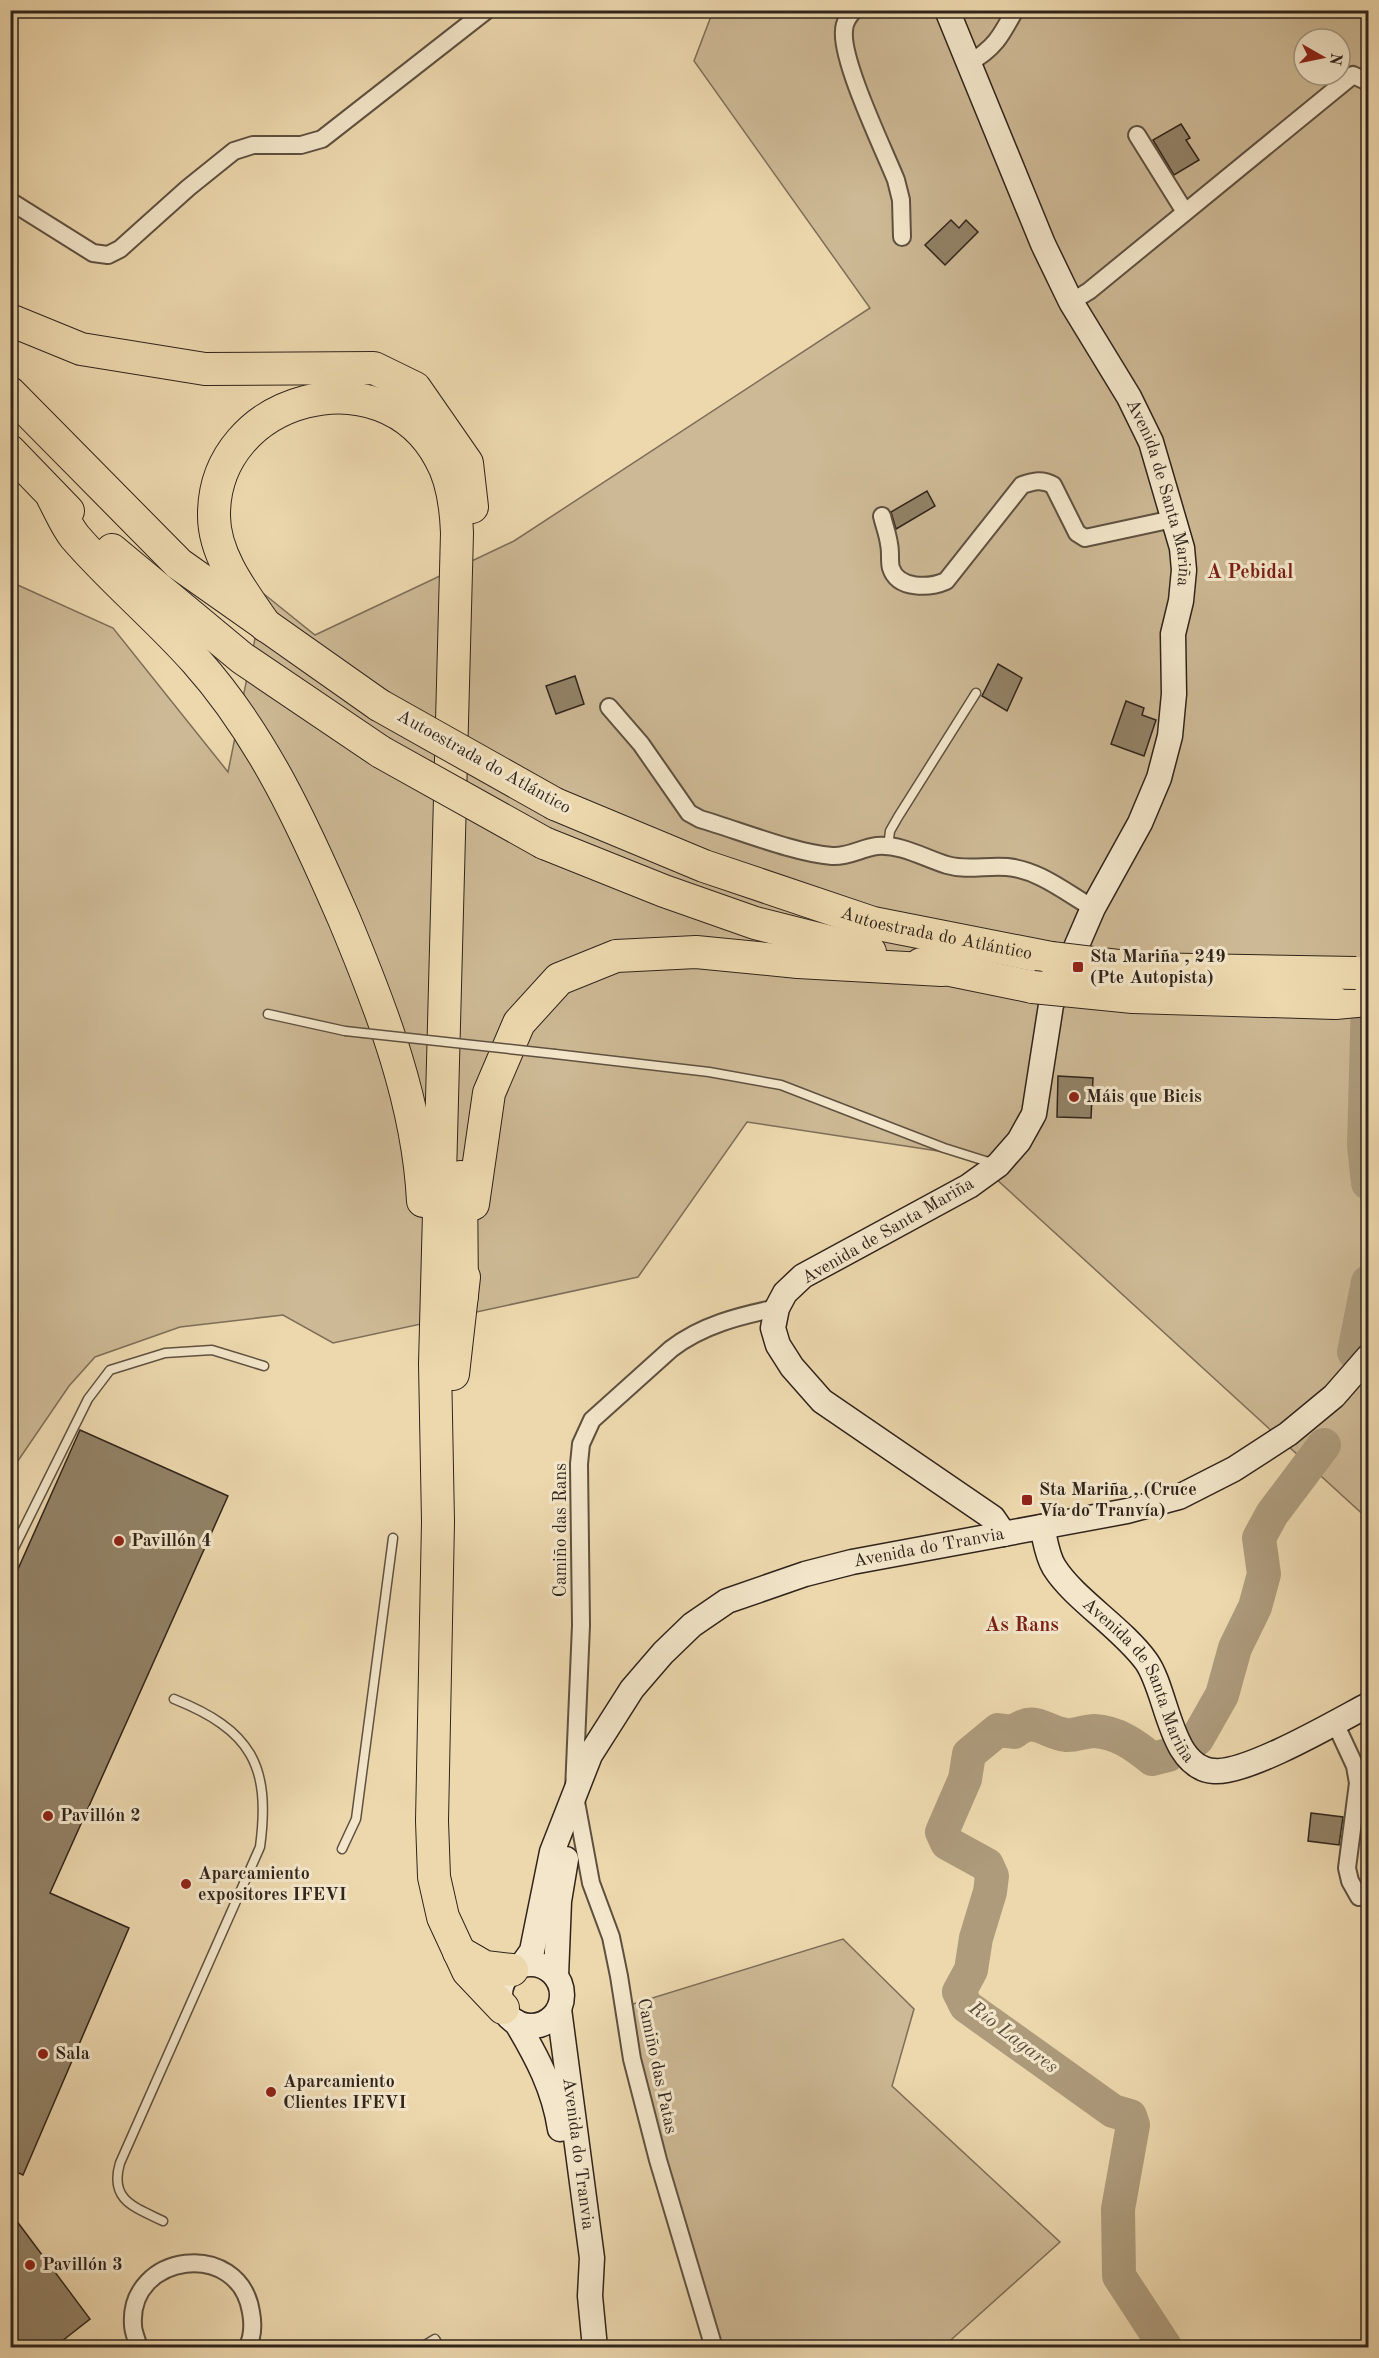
<svg xmlns="http://www.w3.org/2000/svg" width="1379" height="2358" viewBox="0 0 1379 2358" font-family="'Old Standard TT',serif">
	<style>
		.green { fill: #cdb995; stroke: #7e6e58; stroke-width: 1.5; fill-rule: evenodd }
		.lines { fill: none; stroke-linecap: round; stroke-linejoin: round }
		.river { stroke: #ad9b7c; stroke-width: 34 }
		.building { fill: #928267; stroke: #30241b; stroke-width: 1.5 }
		.lane-casing { stroke: #5f5140; stroke-width: 11 }
		.street-casing { stroke: #5f5140; stroke-width: 20 }
		.secondary-casing { stroke: #30241b; stroke-width: 27 }
		.highway-casing { stroke: #30241b; stroke-width: 34 }
		.lane { stroke: #f3e6ca; stroke-width: 8 }
		.street { stroke: #f3e6ca; stroke-width: 16 }
		.secondary { stroke: #f3e6ca; stroke-width: 24 }
		.highway { stroke: #edd8ae; stroke-width: 32 }
		.lane-bridge-casing { stroke: #5f5140; stroke-width: 11; stroke-linecap: butt }
		.highway-bridge-casing { stroke: #30241b; stroke-width: 34; stroke-linecap: butt }
		.lane-bridge { stroke: #f3e6ca; stroke-width: 8 }
		.highway-bridge { stroke: #edd8ae; stroke-width: 32 }
		.poi-dot { fill: #8f2418; stroke: #f3e6ca; stroke-width: 2 }
		.labels { text-anchor: middle; dominant-baseline: central; stroke-width: 6; stroke-linejoin: round; paint-order: stroke }
		.street-label { font-size: 18px; fill: #30241b; stroke: #f3e6ca }
		.poi-label { font-size: 18px; font-weight: bold; fill: #30241b; stroke: #f3e6ca; text-anchor: start }
		.neighbourhood-label { font-size: 20px; font-weight: bold; fill: #7a1f14; stroke: #f3e6ca }
		.water-label { font-size: 20px; font-style: italic; fill: #5c4e3d; stroke: #f3e6ca }
	</style>
	<rect width="100%" height="100%" fill="#edd8ae"/>
	<filter id="stains"><feTurbulence type="fractalNoise" baseFrequency=".00333" numOctaves="4"/><feColorMatrix values="0 0 0 0 .2 0 0 0 0 .09 0 0 0 0 .02 0 0 0 .5 -.17"/></filter>
	<radialGradient id="worn" r=".72"><stop offset=".6" stop-color="#630" stop-opacity="0"/><stop offset="1" stop-color="#630" stop-opacity=".3"/></radialGradient>
	<g class="green">
		<path d="M 713,11 L 1368,11 L 1368,1519 L 971,1156 L 747,1122 L 638,1277 L 333,1343 L 283,1315 L 180,1327 L 95,1357 L 69,1386 L 11,1471 L 11,582 L 113,628 L 228,772 L 264,594 L 315,635 L 514,541 L 870,308 L 694,61 ZM 1304,39 L 1340,39 L 1340,75 L 1304,75 Z"/>
		<path d="M 843,1939 L 914,2009 L 892,2086 L 1060,2242 L 943,2347 L 710,2347 L 620,2008 Z"/>
	</g>
	<g class="lines">
		<g class="river">
			<path d="M 1368,998 L 1364,1146 L 1368,1183"/>
			<path d="M 1354,1352 L 1368,1282"/>
			<path d="M 1197,1739 L 1222,1695 L 1235,1648 L 1255,1607 L 1264,1574 L 1259,1538 L 1272,1514 L 1324,1445"/>
			<path d="M 1166,2348 L 1119,2276 L 1118,2209 L 1133,2125 L 1130,2116 L 1113,2111 L 966,2006 L 959,1992 L 971,1970 L 976,1938 L 990,1892 L 992,1876 L 987,1865 L 947,1843 L 942,1832 L 965,1779 L 969,1754 L 998,1730 L 1014,1732 C 1035,1715 1044,1732 1066,1735 C 1075,1736 1085,1731 1094,1731 C 1117,1732 1135,1745 1152,1759 L 1168,1755"/>
		</g>
	</g>
	<g class="building">
		<path d="M 1181,124 L 1190,138 L 1186,140 L 1199,160 L 1174,175 L 1153,140 Z"/>
		<path d="M 951,220 L 959,228 L 966,220 L 978,232 L 945,265 L 925,245 Z"/>
		<path d="M 927,491 L 935,506 L 896,529 L 891,512 Z"/>
		<path d="M 998,664 L 1022,678 L 1007,711 L 982,696 Z"/>
		<path d="M 575,676 L 584,704 L 556,714 L 546,686 Z"/>
		<path d="M 1126,701 L 1144,708 L 1142,715 L 1156,720 L 1144,756 L 1111,744 Z"/>
		<path d="M 1058,1076 L 1093,1078 L 1091,1118 L 1057,1117 Z"/>
		<path d="M 80,1430 L 228,1496 L 50,1893 L 129,1928 L 23,2175 L 10,2169 L 10,1587 Z"/>
		<path d="M 1311,1813 L 1343,1817 L 1339,1845 L 1308,1841 Z"/>
		<path d="M 10,2212 L 90,2319 L 53,2348 L 10,2348 Z"/>
	</g>
	<g class="lines">
		<defs>
			<g id="lane">
				<path d="M 888,847 L 890,831 L 898,817 L 976,693"/>
				<path d="M 268,1014 L 345,1031"/>
				<path d="M 555,1054 L 709,1072 L 781,1085 L 944,1148 L 995,1164"/>
				<path d="M 10,1556 L 88,1399 L 110,1370 L 165,1353 L 212,1350 L 264,1366"/>
				<path d="M 342,1849 L 356,1819 L 393,1538"/>
				<path d="M 163,2221 C 134,2207 109,2200 120,2163 L 260,1847 C 271,1765 251,1730 174,1699"/>
				<path d="M 420,2348 L 435,2339 L 440,2348"/>
			</g>
			<g id="street">
				<path d="M 854,10 C 849,16 844,22 844,31 C 841,61 883,148 896,180 L 901,200 L 902,237"/>
				<path d="M 969,63 C 995,48 1001,36 1015,10"/>
				<path d="M 1137,135 L 1185,212"/>
				<path d="M 10,201 L 93,253 L 108,255 L 120,249 L 188,188 L 234,151 L 253,145 L 301,145 L 322,139 L 487,10"/>
				<path d="M 1071,302 L 1089,291 L 1353,75 L 1368,82"/>
				<path d="M 882,516 C 884,525 888,535 889,544 C 891,552 889,561 891,568 C 898,590 930,588 946,581 L 1022,485 C 1034,481 1042,479 1053,485 L 1077,533 L 1085,538 L 1173,519"/>
				<path d="M 609,707 L 641,744 L 689,813 L 700,819 C 738,830 794,853 832,856 C 849,857 861,848 877,846 C 902,844 924,858 947,865 C 967,871 987,865 1007,867 C 1039,870 1065,892 1093,908"/>
				<path d="M 1335,1723 L 1355,1766 L 1358,1783 L 1347,1868 L 1350,1881 L 1359,1897"/>
				<path d="M 139,2348 C 137,2340 133,2332 133,2325 C 128,2253 239,2238 251,2312 C 253,2323 253,2337 247,2348"/>
				<path d="M 714,2348 L 658,2160 L 632,2059 L 619,1976 L 611,1937 L 591,1883 L 574,1791 L 581,1625 L 579,1464 L 581,1444 L 592,1420 L 671,1349 C 702,1325 739,1316 777,1308"/>
			</g>
			<g id="secondary">
				<path id="s1" d="M 947,10 L 1043,244 L 1071,302 L 1129,397 L 1151,442 L 1182,548 L 1184,570 L 1181,601 L 1173,634 L 1174,694 L 1170,736 L 1159,778 L 1140,823 L 1093,908 L 1051,1005 L 1034,1114 L 1019,1141 L 998,1165 L 969,1186 L 803,1276 L 785,1293 L 777,1308 L 773,1328 L 778,1345 L 792,1367 L 822,1401 L 993,1518 L 1004,1534"/>
				<path id="s2" d="M 1042,1527 C 1045,1539 1047,1556 1054,1567 C 1074,1599 1121,1627 1146,1661 C 1168,1691 1169,1768 1214,1771 C 1247,1774 1336,1722 1368,1705"/>
				<circle cx="531" cy="1995" r="31"/>
				<path id="s3" d="M 522,1965 L 532,1951 L 552,1852 L 590,1755 L 632,1689 L 663,1653 L 692,1625 L 727,1601 L 805,1574 L 852,1562 L 1127,1511 L 1179,1497 L 1234,1469 L 1288,1434 L 1334,1396 L 1368,1357"/>
				<path d="M 556,1976 L 559,1901 L 566,1859"/>
				<path id="s4" d="M 559,2009 L 592,2258 L 590,2296 L 595,2348"/>
				<path d="M 516,2022 C 537,2057 554,2089 560,2129"/>
			</g>
			<g id="highway">
				<path d="M 10,320 L 81,349 L 205,369 L 374,368 L 415,388 L 467,463 L 472,507"/>
				<path d="M 10,393 L 179,564 L 379,705"/>
				<path d="M 10,451 L 68,511"/>
				<path d="M 53,498 C 60,511 66,526 75,537 C 113,581 158,618 196,661 C 263,736 304,827 344,919 C 382,1010 418,1102 423,1201"/>
				<path d="M 112,550 L 242,658 L 381,752"/>
				<path d="M 266,626 C 244,594 214,556 214,516 C 213,396 383,351 440,458 C 453,480 456,507 457,533 L 435,1364 L 438,1522 L 432,1821 L 434,1877 L 443,1917 L 468,1971 L 503,2008"/>
				<path id="s5" d="M 555,804 L 704,866 L 873,923 L 1051,958"/>
				<path d="M 544,843 L 664,891 L 755,923 L 870,952"/>
				<path d="M 921,964 L 1033,987"/>
				<path d="M 1335,1003 L 1368,1000"/>
				<path d="M 461,1177 L 462,1296"/>
				<path d="M 473,1204 L 489,1093 L 519,1023 L 559,979 L 616,956 L 696,952 L 798,962 L 942,970"/>
				<path d="M 453,1374 L 464,1277"/>
				<path d="M 459,1952 L 485,1967 L 512,1970"/>
			</g>
		</defs>
		<use href="#lane" class="lane-casing"/>
		<use href="#street" class="street-casing"/>
		<use href="#secondary" class="secondary-casing"/>
		<use href="#highway" class="highway-casing"/>
		<use href="#lane" class="lane"/>
		<use href="#street" class="street"/>
		<use href="#secondary" class="secondary"/>
		<use href="#highway" class="highway"/>
		<defs>
			<path id="lane-bridge" d="M 345,1031 L 555,1054"/>
			<g id="highway-bridge">
				<path d="M 379,705 L 555,804"/>
				<path d="M 381,752 L 544,843"/>
				<path d="M 1051,958 L 1143,969 L 1356,973"/>
				<path d="M 1033,987 L 1133,997 L 1335,1003"/>
			</g>
		</defs>
		<use href="#lane-bridge" class="lane-bridge-casing"/>
		<use href="#highway-bridge" class="highway-bridge-casing"/>
		<use href="#lane-bridge" class="lane-bridge"/>
		<use href="#highway-bridge" class="highway-bridge"/>
	</g>
	<g class="poi-dot">
		<rect x="1072" y="961" width="12" height="12" rx="3"/>
		<circle cx="1074" cy="1097" r="6"/>
		<rect x="1021" y="1494" width="12" height="12" rx="3"/>
		<circle cx="119" cy="1541" r="6"/>
		<circle cx="48" cy="1816" r="6"/>
		<circle cx="186" cy="1884" r="6"/>
		<circle cx="43" cy="2054" r="6"/>
		<circle cx="271" cy="2092" r="6"/>
		<circle cx="30" cy="2265" r="6"/>
	</g>
	<g class="labels">
		<g class="street-label">
			<text stroke="none"><textPath href="#s1" startOffset="530">Avenida de Santa Mariña</textPath></text>
			<text transform="translate(484 762) rotate(29)">Autoestrada do Atlántico</text>
			<text stroke="none"><textPath href="#s5" startOffset="404">Autoestrada do Atlántico</textPath></text>
			<text transform="translate(888 1231) rotate(-30)">Avenida de Santa Mariña</text>
			<text transform="translate(561 1530) rotate(-90)">Camiño das Rans</text>
			<text stroke="none"><textPath href="#s3" startOffset="640">Avenida do Tranvia</textPath></text>
			<text stroke="none"><textPath href="#s2" startOffset="186">Avenida de Santa Mariña</textPath></text>
			<text transform="translate(657 2066) rotate(78)">Camiño das Patas</text>
			<text stroke="none"><textPath href="#s4" startOffset="146">Avenida do Tranvia</textPath></text>
		</g>
		<g class="poi-label">
			<text x="1090" y="957">Sta Mariña , 249<tspan x="1090" dy="21">(Pte Autopista)</tspan></text>
			<text x="1086" y="1097">Máis que Bicis</text>
			<text x="1039" y="1490">Sta Mariña , (Cruce<tspan x="1039" dy="21">Vía do Tranvía)</tspan></text>
			<text x="131" y="1541">Pavillón 4</text>
			<text x="60" y="1816">Pavillón 2</text>
			<text x="198" y="1874">Aparcamiento<tspan x="198" dy="21">expositores IFEVI</tspan></text>
			<text x="55" y="2054">Sala</text>
			<text x="283" y="2082">Aparcamiento<tspan x="283" dy="21">Clientes IFEVI</tspan></text>
			<text x="42" y="2265">Pavillón 3</text>
		</g>
		<g class="neighbourhood-label">
			<text x="1250" y="573">A Pebidal</text>
			<text x="1022" y="1626">As Rans</text>
		</g>
		<g class="water-label">
			<text transform="translate(1013 2038) rotate(37)">Río Lagares</text>
		</g>
	</g>
	<rect width="1379" height="2358" fill="none" stroke="#edd8ae" stroke-width="36"/>
	<rect x="12" y="12" width="1355" height="2334" fill="none" stroke="#30241b" stroke-width="3"/>
	<rect x="18" y="18" width="1343" height="2322" fill="none" stroke="#30241b" stroke-width="1.5"/>
	<g transform="translate(1322 57) rotate(99)"><circle r="28" fill="#f3e6ca" stroke="#a59884" stroke-width="1.5"/>
	<path d="M0-4.5L10 22L0 15L-10 22Z" fill="#8f2418"/>
	<text y="-9" font-size="16" font-weight="bold" text-anchor="middle" fill="#30241b">N</text>
	</g>
	<rect width="100%" height="100%" filter="url(#stains)"/>
	<rect width="100%" height="100%" fill="url(#worn)"/>
</svg>
